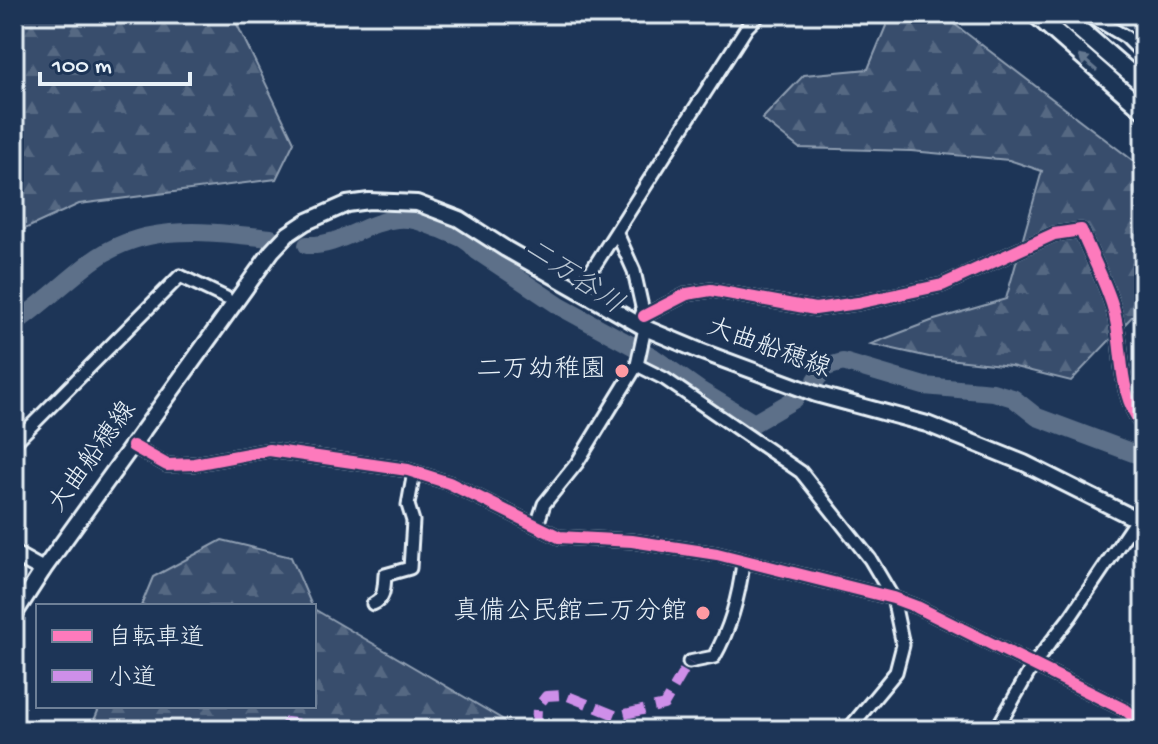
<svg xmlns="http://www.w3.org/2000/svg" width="1158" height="744" viewBox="0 0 1158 744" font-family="'Gochi Hand','Klee One',sans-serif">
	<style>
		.forest { fill: url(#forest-firs); stroke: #909fb2; stroke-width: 2 }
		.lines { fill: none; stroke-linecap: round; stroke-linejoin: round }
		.river { stroke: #5d7089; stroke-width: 18 }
		.minor-casing { stroke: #e8f1f8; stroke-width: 17 }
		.major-casing { stroke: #e8f1f8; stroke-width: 20 }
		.highway-casing { stroke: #e8f1f8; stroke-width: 22 }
		.minor { stroke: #1d3557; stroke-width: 11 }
		.major { stroke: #1d3557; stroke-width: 14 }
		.highway { stroke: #1d3557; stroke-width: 16 }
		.quiet { stroke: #ce8fe9; stroke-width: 10; stroke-dasharray: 20 10; stroke-linecap: butt }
		.cycleway-casing { stroke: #1d3557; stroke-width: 17 }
		.cycleway { stroke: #fd7abc; stroke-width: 12 }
		.oneway { fill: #64778f }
		.poi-dot { fill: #ff9aa2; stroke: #1d3557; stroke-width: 3 }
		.labels { text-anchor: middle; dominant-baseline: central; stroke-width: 7; stroke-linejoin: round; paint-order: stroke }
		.street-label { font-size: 26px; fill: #e8f1f8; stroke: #1d3557 }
		.poi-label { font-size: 26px; fill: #e8f1f8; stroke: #1d3557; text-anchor: end }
		.water-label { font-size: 28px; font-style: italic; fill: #b7c4d1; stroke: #1d3557 }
	</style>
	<defs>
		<pattern id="forest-firs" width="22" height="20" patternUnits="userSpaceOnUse" patternTransform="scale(2)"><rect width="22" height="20" fill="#374d6c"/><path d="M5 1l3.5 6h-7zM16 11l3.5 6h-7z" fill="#546782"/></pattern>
	</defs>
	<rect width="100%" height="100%" fill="#1d3557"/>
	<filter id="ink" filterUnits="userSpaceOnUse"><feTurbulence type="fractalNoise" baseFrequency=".0125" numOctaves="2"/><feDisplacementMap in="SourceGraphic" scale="16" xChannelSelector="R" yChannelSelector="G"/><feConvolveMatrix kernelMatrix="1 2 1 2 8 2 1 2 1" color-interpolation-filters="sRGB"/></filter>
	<g filter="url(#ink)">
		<g class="forest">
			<path d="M 14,14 L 229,14 L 234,18 L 294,142 L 276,179 L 79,204 L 14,234 Z"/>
			<path d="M 906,14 L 933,14 L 953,23 L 1144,169 L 1144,304 L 1071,381 L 1011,366 L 929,357 L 871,344 L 931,321 L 1006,299 L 1042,171 L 1009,160 L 911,151 L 799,148 L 762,119 L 804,75 L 868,69 L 888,21 Z"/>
			<path d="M 222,540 L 291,557 L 312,606 L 141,606 L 153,577 Z"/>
			<path d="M 314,609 L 521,730 L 90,730 L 100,706 L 314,706 Z"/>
		</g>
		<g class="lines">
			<g class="river">
				<path d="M 307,245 C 339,247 365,222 397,219 C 412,217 426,224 440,229 C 455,235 467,238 477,251 L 561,307 L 653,357 L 701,391 L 754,423 L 795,399"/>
				<path d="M 14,324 C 41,305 65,282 91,262 C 144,221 210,232 271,238"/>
				<path d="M 816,380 L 826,367 L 843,362 L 924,386 L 993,392 L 1013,398 L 1037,417 L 1144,457"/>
			</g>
			<defs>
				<g id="minor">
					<path d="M 1087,14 L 1126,37 L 1144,55"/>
					<path d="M 579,290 L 747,27 L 760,14"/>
					<path d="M 644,316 L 687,294 L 711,290 L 815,309 L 858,303 L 942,285 L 1054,234 L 1081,230 C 1091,255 1104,279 1112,304 C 1126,349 1114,388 1144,428"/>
					<path d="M 637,365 L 665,379 L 801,472 L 870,559 L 893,598 L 903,645 L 896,672 L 848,730"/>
					<path d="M 14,443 L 180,276 L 226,298"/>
					<path d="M 133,446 L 167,465 L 194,464 L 269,450 L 408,470 L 449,483 L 559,537 L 632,541 L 717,554 L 893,598 L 917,607 L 1127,711 L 1144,726"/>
					<path d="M 537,525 L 544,504 L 577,463 L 637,365 L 645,328 L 644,316 L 634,271 L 617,233"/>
					<path d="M 373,604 C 385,599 384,587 385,575 L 410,568 L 413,521 L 408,505 L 414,472"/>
					<path d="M 689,662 L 714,657 C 731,627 739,597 743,563"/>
					<path d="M 996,730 L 1033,665 L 1071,616 L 1144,508"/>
				</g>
				<g id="major">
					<path d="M 14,554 L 43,570"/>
					<path d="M 14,615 L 43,570 L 272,251 L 288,234 L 306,222 L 347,204 L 369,201 L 417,203 L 459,219 L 506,249 L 645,328 L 700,351 L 816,394 L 927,424 L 1024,463 L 1144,523"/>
				</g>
				<g id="highway">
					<path d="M 1035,14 L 1144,110"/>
					<path d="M 1062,14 L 1144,85"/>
				</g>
			</defs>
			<use href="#minor" class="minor-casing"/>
			<use href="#major" class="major-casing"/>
			<use href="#highway" class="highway-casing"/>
			<use href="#minor" class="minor"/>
			<use href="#major" class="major"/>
			<use href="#highway" class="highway"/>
			<g class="quiet">
				<path d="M 283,730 L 287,722 L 347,730"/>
				<path d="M 420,730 L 426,728 L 444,730"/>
				<path d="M 536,730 L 537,708 L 546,696 L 565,695 L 617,716 L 664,705 L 689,662"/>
			</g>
			<defs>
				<g id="cycleway">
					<path d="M 644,316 L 687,294 L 711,290 L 815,309 L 858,303 L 942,285 L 1054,234 L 1081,230 C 1091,255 1104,279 1112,304 C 1126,349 1114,388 1144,428"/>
					<path d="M 133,446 L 167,465 L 194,464 L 269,450 L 408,470 L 449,483 L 559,537 L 632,541 L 717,554 L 893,598 L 917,607 L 1127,711 L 1144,726"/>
				</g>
			</defs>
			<use href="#cycleway" class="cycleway-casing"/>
			<use href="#cycleway" class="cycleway"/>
		</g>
		<defs><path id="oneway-solid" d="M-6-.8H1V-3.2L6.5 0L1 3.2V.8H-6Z" transform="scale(2)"/></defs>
		<use class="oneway" href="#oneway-solid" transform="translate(1088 63) rotate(-139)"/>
	</g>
	<g class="poi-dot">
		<circle cx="622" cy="371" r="8"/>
		<circle cx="703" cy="613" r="8"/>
	</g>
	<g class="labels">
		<g class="street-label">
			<text transform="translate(768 350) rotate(20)">大曲船穂線</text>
			<text transform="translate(94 458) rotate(-54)">大曲船穂線</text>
		</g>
		<g class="poi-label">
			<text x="606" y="371">二万幼稚園</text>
			<text x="687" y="613">真備公民館二万分館</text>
		</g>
		<g class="water-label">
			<text transform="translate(573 278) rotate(34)">二万谷川</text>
		</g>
	</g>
	<rect width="1158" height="744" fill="none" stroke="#1d3557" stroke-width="48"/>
	<rect x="24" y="24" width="1110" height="696" fill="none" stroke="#e8f1f8" stroke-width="3" filter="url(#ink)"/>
	<rect x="36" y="604" width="280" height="104" fill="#1d3557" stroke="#6e8097" stroke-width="2"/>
	<rect x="52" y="630" width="40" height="12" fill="#fd7abc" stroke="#6e8097" stroke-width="2"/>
	<text x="108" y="644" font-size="24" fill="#e8f1f8">自転車道</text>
	<rect x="52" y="670" width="40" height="12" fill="#ce8fe9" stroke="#6e8097" stroke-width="2"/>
	<text x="108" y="684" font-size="24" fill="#e8f1f8">小道</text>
	<path d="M40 72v12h150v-12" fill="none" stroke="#e8f1f8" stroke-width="4"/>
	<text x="52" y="72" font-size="24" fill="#e8f1f8" stroke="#1d3557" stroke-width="6" paint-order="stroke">100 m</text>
</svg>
